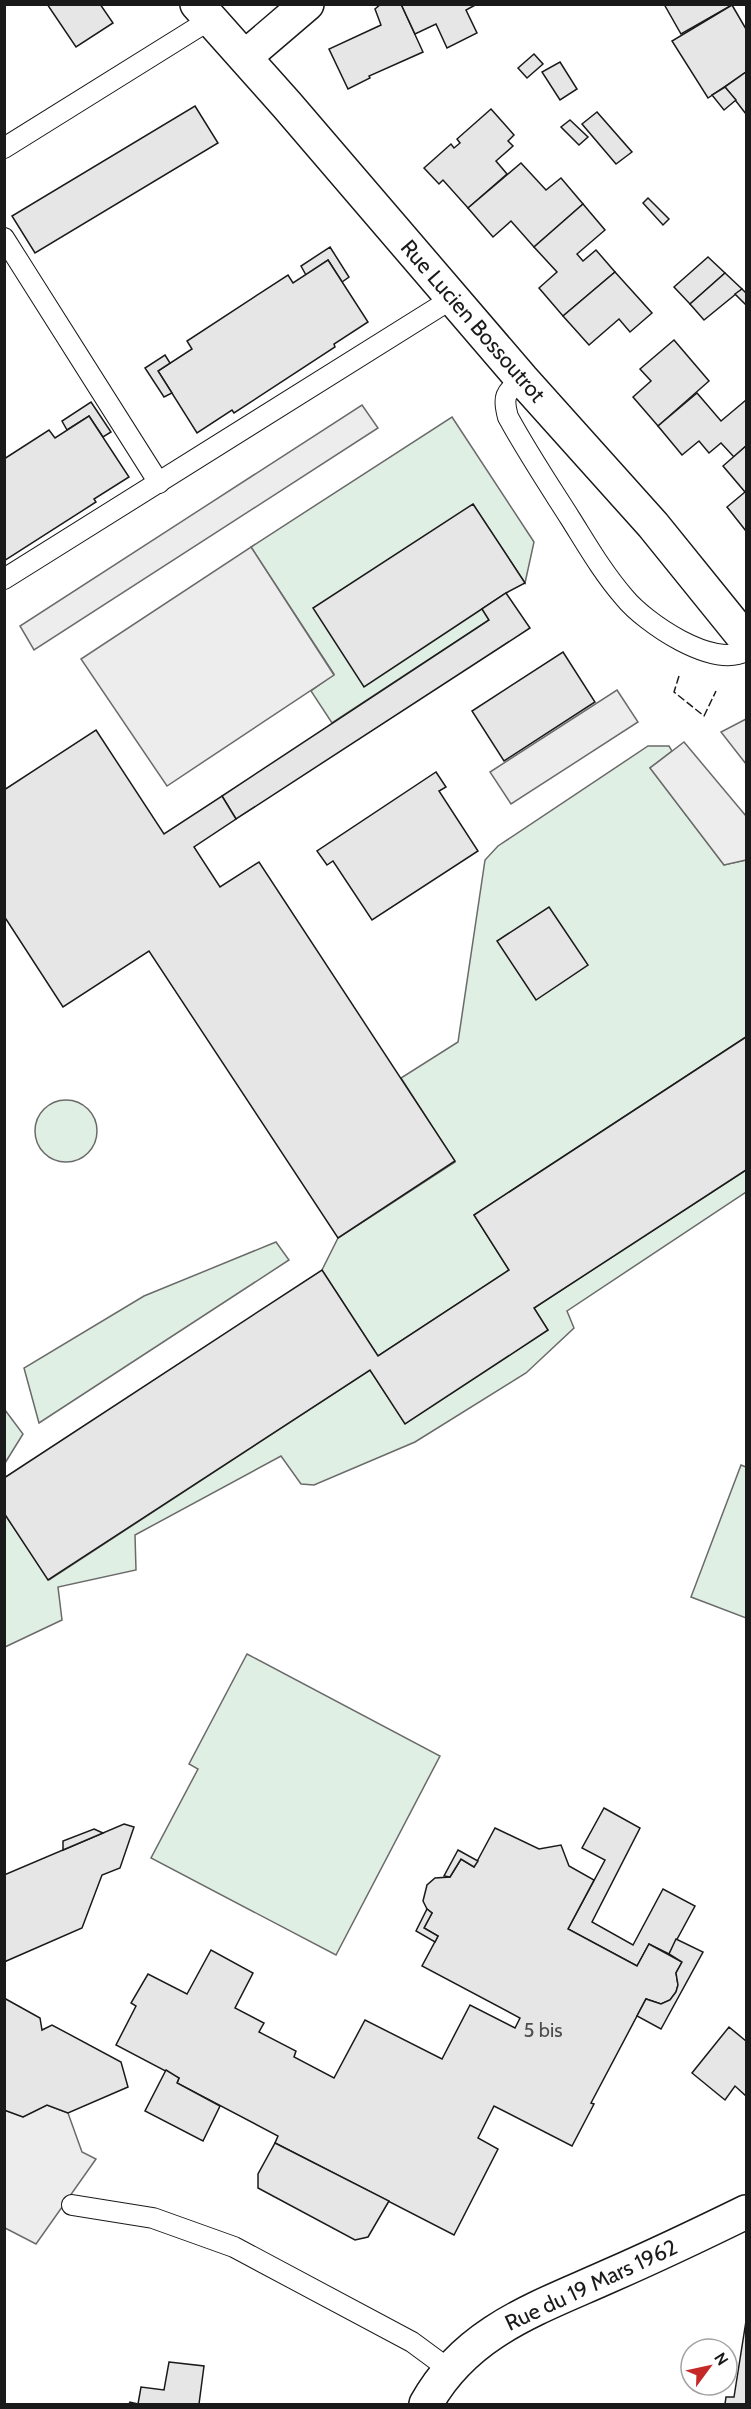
<svg xmlns="http://www.w3.org/2000/svg" width="751" height="2409" viewBox="0 0 751 2409" font-family="Cabin,sans-serif">
	<style>
		.green { fill: #e0efe3; stroke: #6a6a6a; stroke-width: 1.5 }
		.parking { fill: #ededed; stroke: #6a6a6a; stroke-width: 1.5 }
		.building { fill: #e6e6e6; stroke: #1a1a1a; stroke-width: 1.5 }
		.lines { fill: none; stroke-linecap: round; stroke-linejoin: round }
		.service-casing { stroke: #1a1a1a; stroke-width: 22 }
		.minor-casing { stroke: #1a1a1a; stroke-width: 36 }
		.tertiary-casing { stroke: #1a1a1a; stroke-width: 36 }
		.service { stroke: #fff; stroke-width: 20 }
		.minor { stroke: #fff; stroke-width: 33 }
		.tertiary { stroke: #fff; stroke-width: 33 }
		.fence { stroke: #1a1a1a; stroke-width: 1.5; stroke-dasharray: 8 3; stroke-linecap: butt }
		.labels { text-anchor: middle; dominant-baseline: central; stroke-width: 4.5; stroke-linejoin: round; paint-order: stroke }
		.number-label { font-size: 20px; fill: #4d4d4d }
		.street-label { font-size: 22px; fill: #1a1a1a; stroke: #fff }
	</style>
	<rect width="100%" height="100%" fill="#fff"/>
	<g class="green">
		<path d="M 452,417 L 534,542 L 525,583 L 473,504 L 482,609 L 489,620 L 332,723 L 311,691 L 334,674 L 251,547 Z"/>
		<path d="M 648,746 L 669,746 L 672,751 L 650,768 L 724,865 L 746,860 L 746,1037 L 474,1215 L 509,1270 L 378,1356 L 322,1270 L 338,1238 L 455,1162 L 401,1078 L 458,1042 L 485,860 L 498,846 Z"/>
		<circle cx="66" cy="1131" r="31"/>
		<path d="M 746,1170 L 746,1192 L 567,1311 L 574,1328 L 526,1373 L 415,1442 L 314,1485 L 301,1484 L 281,1456 L 135,1535 L 136,1570 L 58,1587 L 62,1620 L 5,1647 L 4,1513 L 49,1580 L 370,1370 L 405,1423 L 548,1330 L 534,1308 Z"/>
		<path d="M 276,1242 L 289,1260 L 39,1423 L 24,1368 L 144,1296 Z"/>
		<path d="M 5,1410 L 23,1434 L 5,1463 Z"/>
		<path d="M 741,1465 L 746,1467 L 746,1618 L 691,1597 Z"/>
		<path d="M 247,1654 L 440,1756 L 336,1955 L 151,1858 L 198,1769 L 189,1764 Z"/>
	</g>
	<g class="parking">
		<path d="M 362,405 L 378,428 L 34,650 L 20,626 Z"/>
		<path d="M 251,547 L 334,675 L 167,786 L 81,659 Z"/>
		<path d="M 617,690 L 638,722 L 511,804 L 490,772 Z"/>
		<path d="M 746,719 L 746,764 L 721,732 Z"/>
		<path d="M 684,742 L 746,816 L 746,860 L 724,865 L 650,768 Z"/>
		<path d="M 47,2105 L 68,2113 L 82,2152 L 96,2159 L 36,2244 L 5,2228 L 4,2110 L 23,2117 Z"/>
	</g>
	<g class="building">
		<path d="M 47,4 L 100,4 L 113,23 L 76,47 Z"/>
		<path d="M 381,4 L 401,4 L 423,52 L 369,76 L 370,78 L 348,89 L 329,49 L 381,25 L 375,9 Z"/>
		<path d="M 401,4 L 477,4 L 466,10 L 477,33 L 447,48 L 436,24 L 415,34 Z"/>
		<path d="M 664,4 L 732,4 L 732,5 L 681,34 Z"/>
		<path d="M 732,5 L 746,29 L 746,72 L 708,98 L 672,41 Z"/>
		<path d="M 534,54 L 543,64 L 527,78 L 518,68 Z"/>
		<path d="M 560,62 L 577,89 L 560,100 L 542,72 Z"/>
		<path d="M 746,72 L 746,114 L 725,87 Z"/>
		<path d="M 725,87 L 736,100 L 724,110 L 712,95 Z"/>
		<path d="M 195,106 L 218,143 L 35,253 L 12,216 Z"/>
		<path d="M 491,109 L 514,135 L 508,141 L 513,146 L 496,161 L 507,174 L 468,208 L 443,180 L 439,184 L 424,168 L 451,144 L 454,148 L 460,143 L 457,139 Z"/>
		<path d="M 597,112 L 632,152 L 616,164 L 582,124 Z"/>
		<path d="M 570,120 L 588,137 L 579,145 L 561,127 Z"/>
		<path d="M 521,163 L 546,190 L 561,178 L 583,204 L 534,247 L 511,221 L 493,237 L 468,208 Z"/>
		<path d="M 648,198 L 669,219 L 663,225 L 643,203 Z"/>
		<path d="M 583,204 L 605,230 L 577,254 L 583,261 L 596,250 L 615,272 L 563,316 L 539,288 L 557,272 L 534,247 Z"/>
		<path d="M 330,247 L 349,277 L 342,282 L 328,260 L 306,275 L 301,266 Z"/>
		<path d="M 708,257 L 725,273 L 690,304 L 674,287 Z"/>
		<path d="M 328,260 L 368,322 L 334,344 L 335,347 L 234,413 L 232,410 L 197,433 L 158,371 L 192,349 L 187,341 L 288,275 L 293,283 Z"/>
		<path d="M 615,272 L 652,313 L 630,332 L 619,319 L 589,345 L 563,316 Z"/>
		<path d="M 725,273 L 742,289 L 704,320 L 690,304 Z"/>
		<path d="M 742,289 L 746,293 L 746,305 L 735,294 Z"/>
		<path d="M 674,340 L 709,381 L 658,426 L 633,397 L 651,381 L 640,369 Z"/>
		<path d="M 165,355 L 170,363 L 158,371 L 172,393 L 164,397 L 145,368 Z"/>
		<path d="M 697,393 L 721,421 L 746,400 L 746,446 L 734,457 L 721,443 L 709,453 L 699,441 L 682,455 L 658,426 Z"/>
		<path d="M 91,402 L 111,432 L 103,437 L 89,416 L 67,430 L 62,421 Z"/>
		<path d="M 89,416 L 129,477 L 94,499 L 96,502 L 4,561 L 4,459 L 49,430 L 55,438 Z"/>
		<path d="M 746,446 L 746,531 L 727,507 L 745,492 L 723,466 Z"/>
		<path d="M 473,504 L 525,583 L 506,593 L 364,687 L 313,608 Z"/>
		<path d="M 506,593 L 530,628 L 236,819 L 222,796 L 489,620 L 482,609 Z"/>
		<path d="M 563,652 L 595,702 L 504,761 L 472,711 Z"/>
		<path d="M 96,730 L 164,834 L 222,796 L 236,819 L 194,847 L 220,887 L 259,862 L 455,1161 L 338,1238 L 149,951 L 63,1007 L 4,916 L 4,790 Z"/>
		<path d="M 436,772 L 446,787 L 439,791 L 478,851 L 372,920 L 333,861 L 327,865 L 317,851 Z"/>
		<path d="M 549,907 L 588,965 L 536,1000 L 497,941 Z"/>
		<path d="M 746,1037 L 746,1170 L 534,1308 L 548,1330 L 405,1424 L 370,1370 L 48,1580 L 4,1513 L 4,1478 L 322,1270 L 378,1356 L 509,1270 L 474,1215 Z"/>
		<path d="M 604,1808 L 640,1828 L 592,1922 L 633,1945 L 663,1889 L 695,1906 L 669,1954 L 649,1944 L 637,1966 L 568,1929 L 605,1860 L 582,1848 Z"/>
		<path d="M 124,1824 L 134,1827 L 120,1868 L 102,1875 L 82,1928 L 4,1962 L 4,1875 Z"/>
		<path d="M 495,1828 L 539,1849 L 561,1845 L 569,1866 L 594,1880 L 568,1929 L 637,1966 L 649,1944 L 682,1962 L 676,1973 L 678,1985 L 676,1992 L 670,2000 L 661,2004 L 646,1999 L 591,2103 L 594,2104 L 572,2146 L 494,2106 L 478,2138 L 498,2149 L 454,2235 L 275,2143 L 278,2136 L 177,2083 L 179,2078 L 116,2045 L 136,2006 L 131,2003 L 148,1974 L 187,1994 L 211,1950 L 253,1973 L 235,2008 L 264,2023 L 259,2032 L 296,2051 L 294,2057 L 334,2078 L 365,2020 L 442,2059 L 470,2005 L 515,2028 L 520,2018 L 422,1966 L 438,1936 L 424,1928 L 432,1913 L 427,1909 L 423,1901 L 427,1885 L 435,1878 L 450,1877 L 461,1859 L 474,1867 Z"/>
		<path d="M 94,1829 L 103,1833 L 63,1850 L 63,1841 Z"/>
		<path d="M 458,1850 L 478,1861 L 474,1867 L 461,1859 L 450,1877 L 444,1876 Z"/>
		<path d="M 427,1909 L 432,1913 L 424,1928 L 438,1936 L 435,1942 L 416,1931 Z"/>
		<path d="M 676,1939 L 703,1952 L 661,2029 L 637,2016 L 646,1999 L 661,2004 L 670,2000 L 676,1992 L 678,1985 L 676,1973 L 682,1962 L 669,1954 Z"/>
		<path d="M 4,1998 L 40,2018 L 42,2030 L 52,2025 L 121,2062 L 128,2087 L 68,2113 L 47,2105 L 23,2117 L 4,2110 Z"/>
		<path d="M 729,2027 L 746,2041 L 746,2096 L 735,2086 L 725,2100 L 692,2073 Z"/>
		<path d="M 166,2070 L 179,2078 L 177,2083 L 220,2106 L 203,2141 L 145,2111 Z"/>
		<path d="M 275,2143 L 389,2201 L 368,2237 L 355,2240 L 258,2188 L 258,2174 Z"/>
		<path d="M 746,2321 L 746,2404 L 725,2404 L 726,2397 L 734,2397 Z"/>
		<path d="M 169,2362 L 204,2366 L 199,2404 L 129,2404 L 130,2402 L 138,2404 L 141,2387 L 164,2390 Z"/>
	</g>
	<g class="lines">
		<defs>
			<g id="service">
				<path d="M 4,148 L 211,19"/>
				<path d="M 4,238 L 159,483"/>
				<path d="M 522,379 C 506,393 502,395 508,417 C 527,452 549,485 570,518 C 587,545 603,573 624,597 C 645,623 713,669 746,651"/>
				<path d="M 4,579 L 453,298"/>
				<path d="M 72,2205 L 153,2218 L 234,2247 L 412,2342 L 450,2370"/>
			</g>
			<path id="minor" d="M 245,57 L 307,4"/>
			<g id="tertiary">
				<path d="M 197,4 L 287,105 L 522,379 L 653,525 L 746,640"/>
				<path d="M 426,2404 C 466,2331 538,2308 609,2276 C 655,2256 701,2234 746,2212"/>
			</g>
		</defs>
		<use href="#service" class="service-casing"/>
		<use href="#minor" class="minor-casing"/>
		<use href="#tertiary" class="tertiary-casing"/>
		<use href="#service" class="service"/>
		<use href="#minor" class="minor"/>
		<use href="#tertiary" class="tertiary"/>
		<path class="fence" d="M 679,676 L 674,692 L 704,716 L 716,691"/>
	</g>
	<g class="labels">
		<g class="number-label">
			<text x="543" y="2030">5 bis</text>
		</g>
		<g class="street-label">
			<text transform="translate(473 321) rotate(49)">Rue Lucien Bossoutrot</text>
			<text transform="translate(591 2285) rotate(-25)">Rue du 19 Mars 1962</text>
		</g>
	</g>
	<rect width="751" height="2409" fill="none" stroke="#1a1a1a" stroke-width="12"/>
	<g transform="translate(709 2367) rotate(57)"><circle r="28" fill="#ffffff" stroke="#a3a3a3" stroke-width="1.5"/>
	<path d="M0-4.5L10 22L0 15L-10 22Z" fill="#c62828"/>
	<text y="-9" font-size="16" font-weight="bold" text-anchor="middle" fill="#1a1a1a">N</text>
	</g>
</svg>
